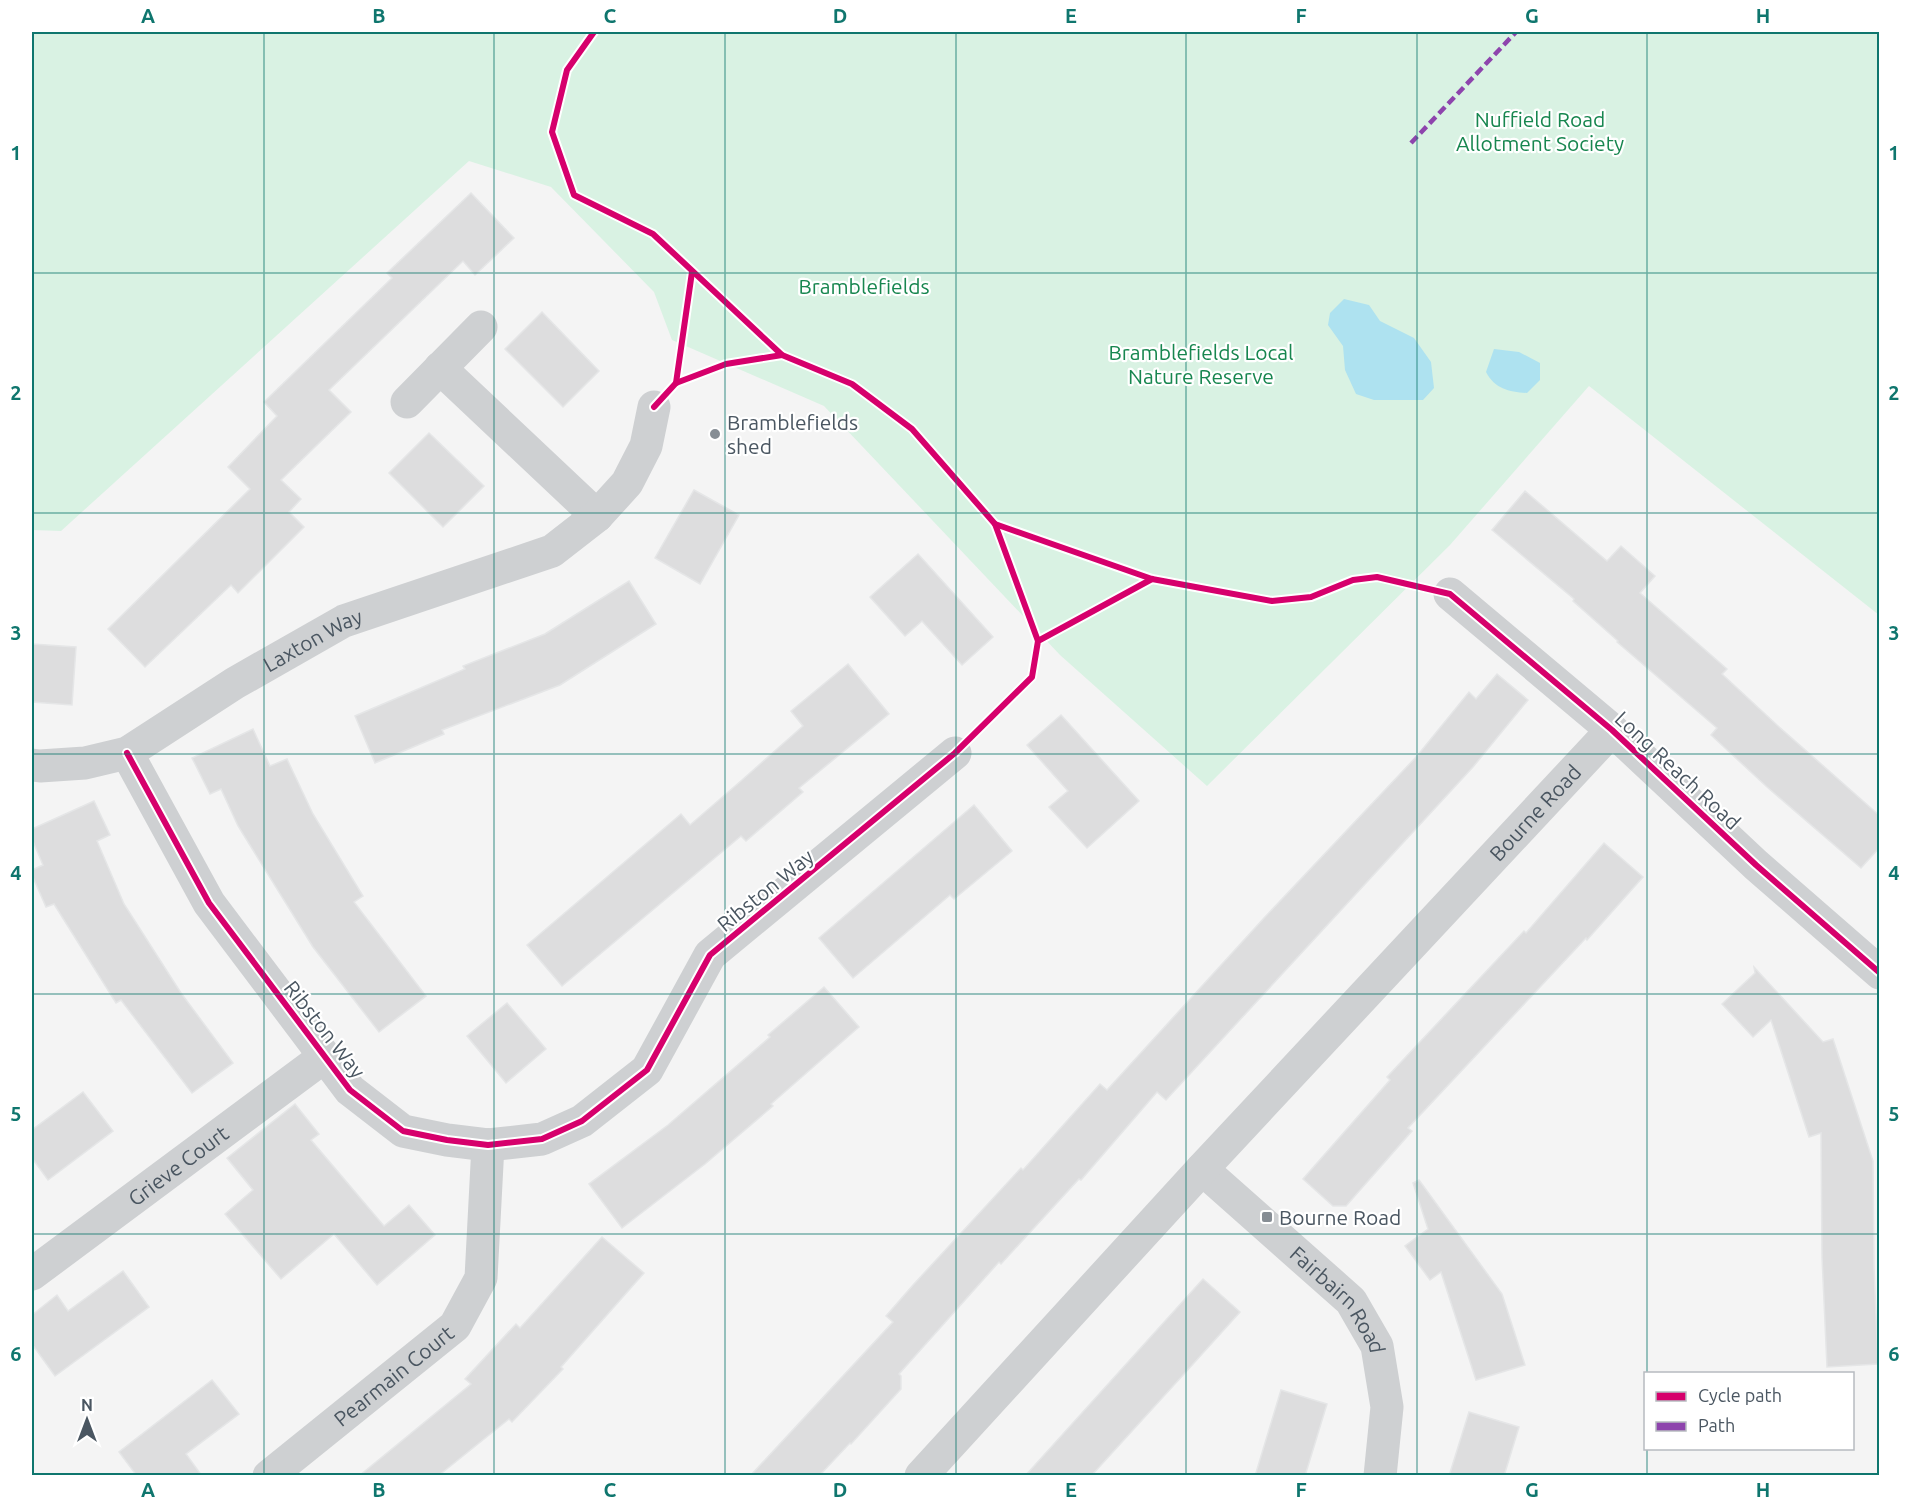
<svg xmlns="http://www.w3.org/2000/svg" width="1911" height="1507" viewBox="0 0 1911 1507" font-family="Ubuntu,sans-serif">
	<style>
		.green { fill: #d9f2e3 }
		.water { fill: #aee2f0 }
		.building { fill: #ddddde; stroke: #e5e6e7; stroke-width: 1.5 }
		.lines { fill: none; stroke-linecap: round; stroke-linejoin: round }
		.street { stroke: #ced0d2; stroke-width: 33 }
		.quiet { stroke: #8e44ad; stroke-width: 4.5; stroke-dasharray: 9 4.5; stroke-linecap: butt }
		.cycleway-casing { stroke: #fff; stroke-width: 10 }
		.cycleway { stroke: #d6006c; stroke-width: 6 }
		.grid { fill: none; stroke: #0f766e; stroke-width: 1.5; stroke-opacity: 0.55 }
		.poi-dot { fill: #868d94; stroke: #fff; stroke-width: 2 }
		.labels { text-anchor: middle; dominant-baseline: central; stroke-width: 4.5; stroke-linejoin: round; paint-order: stroke }
		.park-label { font-size: 21px; fill: #17864f; stroke: #fff }
		.poi-label { font-size: 21px; fill: #4a5661; stroke: #fff; text-anchor: start }
		.street-label { font-size: 21px; fill: #4a5661; stroke: #fff }
		.neatline { fill: none; stroke: #0f766e; stroke-width: 2 }
		.grid-label { font-size: 20px; text-anchor: middle; font-weight: bold; fill: #0f766e }
	</style>
	<rect width="100%" height="100%" fill="#f4f4f4"/>
	<path class="green" d="M 32,32 L 1879,32 L 1879,615 L 1589,386 L 1450,545 L 1207,786 L 1060,655 L 824,406 L 672,340 L 654,292 L 551,187 L 469,161 L 61,531 L 32,530 Z"/>
	<g class="water">
		<path d="M 1344,299 L 1369,305 L 1380,321 L 1414,338 L 1431,362 L 1434,388 L 1423,400 L 1374,400 L 1356,394 L 1345,370 L 1343,346 L 1328,325 L 1330,313 Z"/>
		<path d="M 1494,349 L 1519,352 L 1540,363 L 1540,380 L 1527,393 C 1509,392 1495,389 1486,372 Z"/>
	</g>
	<g class="building">
		<path d="M 471,193 L 514,238 L 475,275 L 463,261 L 329,390 L 351,412 L 281,480 L 301,499 L 289,512 L 304,527 L 238,593 L 231,585 L 145,667 L 108,629 L 250,489 L 228,467 L 277,416 L 264,402 L 392,278 L 387,273 Z"/>
		<path d="M 542,312 L 599,371 L 563,407 L 505,349 Z"/>
		<path d="M 429,433 L 484,486 L 443,527 L 389,473 Z"/>
		<path d="M 694,490 L 739,515 L 700,584 L 655,558 Z"/>
		<path d="M 1525,491 L 1607,561 L 1621,546 L 1655,576 L 1640,593 L 1727,669 L 1722,674 L 1777,725 L 1880,816 L 1880,847 L 1861,868 L 1767,787 L 1711,735 L 1717,728 L 1617,642 L 1618,641 L 1573,601 L 1574,599 L 1492,530 Z"/>
		<path d="M 918,554 L 993,637 L 962,665 L 922,621 L 905,636 L 870,597 Z"/>
		<path d="M 629,581 L 656,624 L 560,685 L 442,730 L 444,734 L 375,763 L 355,716 L 465,669 L 463,666 L 545,634 Z"/>
		<path d="M 32,644 L 76,647 L 72,705 L 32,702 Z"/>
		<path d="M 848,664 L 889,714 L 799,788 L 803,792 L 746,841 L 741,836 L 562,986 L 527,945 L 681,814 L 690,825 L 742,780 L 803,726 L 791,711 Z"/>
		<path d="M 1497,674 L 1528,700 L 1473,767 L 1166,1100 L 1157,1092 L 1081,1180 L 1079,1179 L 1001,1264 L 999,1262 L 899,1374 L 901,1376 L 901,1389 L 851,1444 L 850,1443 L 819,1476 L 750,1476 L 893,1322 L 886,1316 L 913,1285 L 1021,1168 L 1023,1170 L 1100,1084 L 1107,1090 L 1264,918 L 1417,756 L 1469,692 L 1476,699 Z"/>
		<path d="M 1061,715 L 1139,801 L 1087,848 L 1049,807 L 1068,791 L 1027,745 Z"/>
		<path d="M 253,729 L 270,766 L 287,759 L 313,814 L 363,896 L 354,902 L 426,996 L 379,1032 L 313,947 L 238,826 L 221,789 L 210,794 L 192,758 Z"/>
		<path d="M 94,801 L 110,835 L 97,841 L 124,904 L 181,993 L 233,1063 L 192,1093 L 121,1000 L 116,1003 L 54,904 L 46,907 L 32,875 L 32,870 L 43,865 L 32,839 L 32,829 Z"/>
		<path d="M 974,805 L 1012,851 L 954,899 L 950,895 L 853,978 L 819,938 Z"/>
		<path d="M 1604,843 L 1643,877 L 1587,940 L 1586,938 L 1408,1128 L 1412,1131 L 1346,1206 L 1333,1206 L 1303,1179 L 1390,1080 L 1387,1077 L 1524,931 L 1526,933 Z"/>
		<path d="M 1754,967 L 1823,1042 L 1833,1039 L 1873,1161 L 1874,1267 L 1878,1364 L 1827,1367 L 1822,1257 L 1821,1133 L 1809,1137 L 1771,1020 L 1753,1037 L 1722,1004 L 1755,973 Z"/>
		<path d="M 824,987 L 859,1027 L 771,1104 L 773,1106 L 705,1164 L 622,1228 L 589,1184 L 668,1125 L 770,1037 L 768,1035 Z"/>
		<path d="M 507,1003 L 546,1049 L 506,1083 L 467,1036 Z"/>
		<path d="M 83,1092 L 113,1131 L 48,1180 L 32,1158 L 32,1130 Z"/>
		<path d="M 295,1104 L 319,1134 L 311,1140 L 384,1226 L 409,1205 L 435,1235 L 377,1285 L 334,1234 L 281,1279 L 225,1214 L 253,1190 L 227,1158 Z"/>
		<path d="M 1419,1180 L 1502,1294 L 1525,1365 L 1476,1380 L 1441,1272 L 1430,1280 L 1405,1246 L 1428,1229 L 1413,1183 Z"/>
		<path d="M 602,1237 L 644,1273 L 561,1367 L 563,1369 L 512,1422 L 509,1419 L 438,1476 L 359,1476 L 471,1384 L 465,1379 L 516,1324 L 520,1328 Z"/>
		<path d="M 123,1271 L 149,1307 L 55,1376 L 32,1344 L 32,1315 L 57,1295 L 68,1311 Z"/>
		<path d="M 1203,1279 L 1240,1312 L 1184,1374 L 1091,1476 L 1025,1476 Z"/>
		<path d="M 212,1380 L 239,1414 L 186,1454 L 202,1476 L 137,1476 L 119,1452 Z"/>
		<path d="M 1281,1390 L 1327,1404 L 1305,1476 L 1255,1476 Z"/>
		<path d="M 1469,1412 L 1519,1427 L 1504,1476 L 1449,1476 Z"/>
	</g>
	<g class="lines">
		<g class="street">
			<path d="M 440,368 L 597,516"/>
			<path d="M 407,402 L 481,327"/>
			<path d="M 1450,594 L 1612,730 L 1756,865 L 1880,973"/>
			<path d="M 127,753 L 209,903 L 350,1090 L 403,1131 L 447,1140 L 488,1145 L 542,1139 L 582,1121 L 647,1070 L 710,955 L 955,753"/>
			<path id="s1" d="M 32,765 L 40,766 L 85,763 L 127,753 L 235,683 L 344,621 L 552,551 L 597,516 L 627,483 L 646,446 L 654,407"/>
			<path id="s2" d="M 1202,1169 L 1351,1301 L 1377,1346 L 1387,1407 L 1380,1476"/>
			<path id="s3" d="M 32,1274 L 324,1057"/>
			<path id="s4" d="M 269,1476 L 455,1326 L 481,1278 L 488,1145"/>
			<path id="s5" d="M 921,1476 L 1202,1169 L 1612,730"/>
		</g>
		<path class="quiet" d="M 1411,143 L 1516,32"/>
		<defs>
			<g id="cycleway">
				<path d="M 594,32 L 567,70 L 552,132 L 574,195 L 653,234 L 782,355 L 852,384 L 912,429 L 995,524 L 1152,579 L 1272,601 L 1311,597 L 1353,580 L 1377,577 L 1450,594 L 1612,730 L 1756,865 L 1880,973"/>
				<path d="M 676,383 L 692,272"/>
				<path d="M 654,407 L 676,383 L 726,364 L 782,355"/>
				<path d="M 995,524 L 1038,641"/>
				<path d="M 127,753 L 209,903 L 350,1090 L 403,1131 L 447,1140 L 488,1145 L 542,1139 L 582,1121 L 647,1070 L 710,955 L 955,753 L 1032,677 L 1038,641 L 1152,579"/>
			</g>
		</defs>
		<use href="#cycleway" class="cycleway-casing"/>
		<use href="#cycleway" class="cycleway"/>
	</g>
	<path class="grid" d="M 264,32 L 264,1476M 494,32 L 494,1476M 725,32 L 725,1476M 956,32 L 956,1476M 1186,32 L 1186,1476M 1417,32 L 1417,1476M 1647,32 L 1647,1374M 32,273 L 1880,273M 32,513 L 1880,513M 32,754 L 1880,754M 32,994 L 1880,994M 32,1234 L 1880,1234M 1647,1448 L 1647,1476"/>
	<g class="poi-dot">
		<circle cx="715" cy="434" r="6"/>
		<rect x="1261" y="1211" width="12" height="12" rx="3"/>
	</g>
	<g class="labels">
		<g class="park-label">
			<text x="1540" y="119">Nuffield Road<tspan x="1540" dy="24">Allotment Society</tspan></text>
			<text x="864" y="286">Bramblefields</text>
			<text x="1201" y="352">Bramblefields Local<tspan x="1201" dy="24">Nature Reserve</tspan></text>
		</g>
		<g class="poi-label">
			<text x="727" y="422">Bramblefields<tspan x="727" dy="24">shed</tspan></text>
			<text x="1279" y="1217">Bourne Road</text>
		</g>
		<g class="street-label">
			<text stroke="none"><textPath href="#s1" startOffset="314">Laxton Way</textPath></text>
			<text transform="translate(1678 770) rotate(43)">Long Reach Road</text>
			<text stroke="none"><textPath href="#s5" startOffset="904">Bourne Road</textPath></text>
			<text transform="translate(765 890) rotate(-39)">Ribston Way</text>
			<text transform="translate(325 1029) rotate(52)">Ribston Way</text>
			<text stroke="none"><textPath href="#s3" startOffset="182">Grieve Court</textPath></text>
			<text stroke="none"><textPath href="#s2" startOffset="190">Fairbairn Road</textPath></text>
			<text stroke="none"><textPath href="#s4" startOffset="160">Pearmain Court</textPath></text>
		</g>
	</g>
	<rect width="1911" height="1507" fill="none" stroke="#ffffff" stroke-width="66"/>
	<rect x="1644" y="1372" width="210" height="78" fill="#ffffff" stroke="#b7bbc0" stroke-width="1.5"/>
	<rect x="1656" y="1392" width="30" height="9" fill="#d6006c" stroke="#b7bbc0" stroke-width="1.5"/>
	<text x="1698" y="1402" font-size="18" fill="#4a5661">Cycle path</text>
	<rect x="1656" y="1422" width="30" height="9" fill="#8e44ad" stroke="#b7bbc0" stroke-width="1.5"/>
	<text x="1698" y="1432" font-size="18" fill="#4a5661">Path</text>
	<g transform="translate(87 1420)" stroke="#ffffff" stroke-width="4.5" paint-order="stroke">
	<path d="M0-4.5L10 22L0 15L-10 22Z" fill="#4a5661"/>
	<text y="-9" font-size="16" font-weight="bold" text-anchor="middle" fill="#4a5661">N</text>
	</g>
	<rect x="33" y="33" width="1845" height="1441" class="neatline"/>
	<g class="grid-label">
		<text x="148" y="23">A</text>
		<text x="379" y="23">B</text>
		<text x="610" y="23">C</text>
		<text x="840" y="23">D</text>
		<text x="1071" y="23">E</text>
		<text x="1301" y="23">F</text>
		<text x="1532" y="23">G</text>
		<text x="1763" y="23">H</text>
		<text x="16" y="160">1</text>
		<text x="1894" y="160">1</text>
		<text x="16" y="400">2</text>
		<text x="1894" y="400">2</text>
		<text x="16" y="640">3</text>
		<text x="1894" y="640">3</text>
		<text x="16" y="880">4</text>
		<text x="1894" y="880">4</text>
		<text x="16" y="1121">5</text>
		<text x="1894" y="1121">5</text>
		<text x="16" y="1361">6</text>
		<text x="1894" y="1361">6</text>
		<text x="148" y="1497">A</text>
		<text x="379" y="1497">B</text>
		<text x="610" y="1497">C</text>
		<text x="840" y="1497">D</text>
		<text x="1071" y="1497">E</text>
		<text x="1301" y="1497">F</text>
		<text x="1532" y="1497">G</text>
		<text x="1763" y="1497">H</text>
	</g>
</svg>
